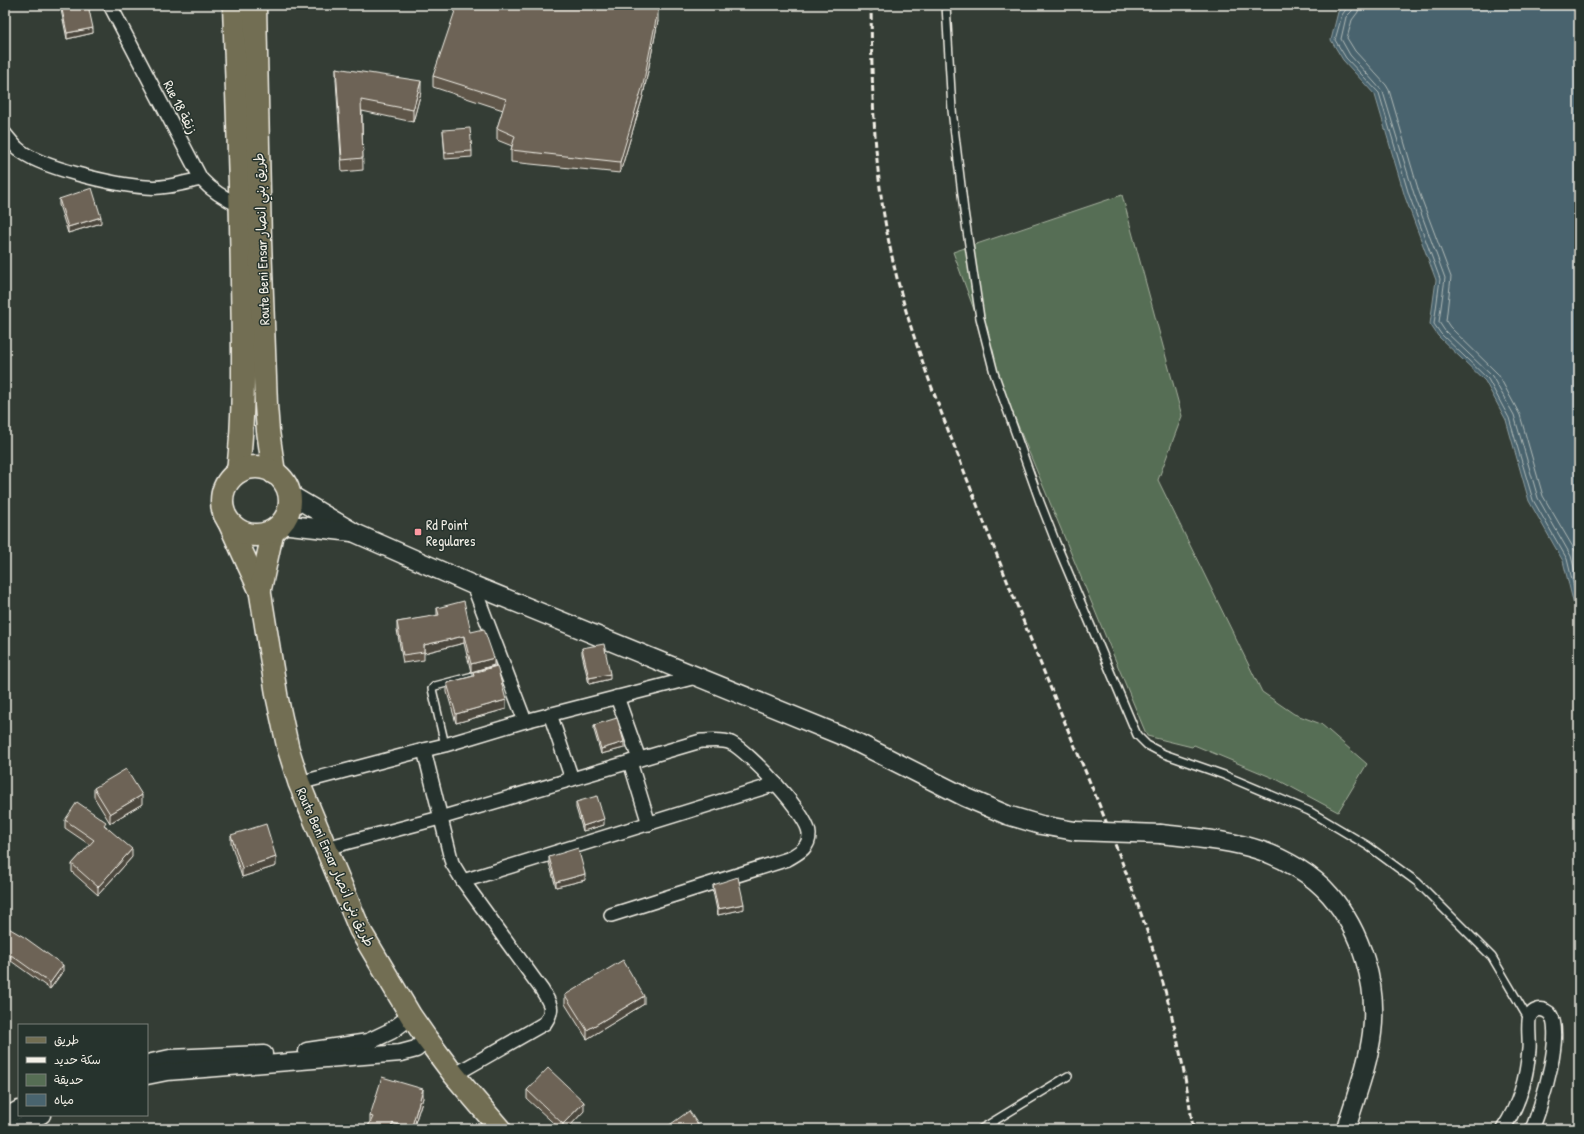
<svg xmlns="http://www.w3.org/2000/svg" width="1584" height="1134" viewBox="0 0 1584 1134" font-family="'Patrick Hand','Playpen Sans Arabic',sans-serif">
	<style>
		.green { fill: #566e54; stroke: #a5b09e }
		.water { fill: #49646e; stroke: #8d9c9f }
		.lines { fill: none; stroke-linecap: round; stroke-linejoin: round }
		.shore { stroke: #b0b9b7; stroke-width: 1 }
		.service-casing { stroke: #f4f1e8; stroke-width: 10 }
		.minor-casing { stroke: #f4f1e8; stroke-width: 16 }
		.tertiary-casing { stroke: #f4f1e8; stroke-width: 19 }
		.secondary-casing { stroke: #f4f1e8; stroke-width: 21 }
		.primary-casing { stroke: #f4f1e8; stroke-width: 24 }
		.trunk-casing { stroke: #f4f1e8; stroke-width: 25 }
		.service { stroke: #26332d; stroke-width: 7 }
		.minor { stroke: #26332d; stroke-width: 13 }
		.tertiary { stroke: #26332d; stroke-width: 16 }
		.secondary { stroke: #26332d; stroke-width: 18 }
		.primary { stroke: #726e52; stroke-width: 21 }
		.trunk { stroke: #726e52; stroke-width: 22 }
		.rail { stroke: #f4f1e8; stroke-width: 3; stroke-dasharray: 6 3; stroke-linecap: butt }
		.secondary-bridge-casing { stroke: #f4f1e8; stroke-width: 21; stroke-linecap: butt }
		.secondary-bridge { stroke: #26332d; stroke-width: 18 }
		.wall { fill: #5e564a; stroke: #f4f1e8 }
		.shaded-wall { fill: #4c463c; stroke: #f4f1e8 }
		.building { fill: #6d6456; stroke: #f4f1e8 }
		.poi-dot { fill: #ff9aa2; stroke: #26332d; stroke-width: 1.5 }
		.labels { text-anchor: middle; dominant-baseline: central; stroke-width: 3; stroke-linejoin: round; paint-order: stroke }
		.street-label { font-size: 14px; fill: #f4f1e8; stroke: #26332d }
		.poi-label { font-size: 14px; fill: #f4f1e8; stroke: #26332d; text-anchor: start }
	</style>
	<rect width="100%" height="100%" fill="#343d35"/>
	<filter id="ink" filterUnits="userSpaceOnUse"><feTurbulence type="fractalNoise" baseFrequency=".025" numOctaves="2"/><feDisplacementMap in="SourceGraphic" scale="8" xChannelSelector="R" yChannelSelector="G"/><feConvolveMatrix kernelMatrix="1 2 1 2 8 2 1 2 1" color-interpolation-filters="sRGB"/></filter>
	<g filter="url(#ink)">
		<path class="green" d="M 1122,195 L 1182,416 L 1158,480 L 1262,692 L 1294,714 L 1321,724 L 1367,764 L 1338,812 L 1278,780 L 1194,745 L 1192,747 L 1147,736 L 1004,392 L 953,252 Z"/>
		<path class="water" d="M 1345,5 L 1579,5 L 1579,625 L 1563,561 L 1529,501 L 1506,420 L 1485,381 L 1438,336 L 1430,324 L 1436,280 L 1405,197 L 1375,95 L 1343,60 L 1331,40 L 1338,12 Z"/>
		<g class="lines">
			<g class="shore">
				<path d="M 1348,5 L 1347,8 L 1342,15 L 1335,40 L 1346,58 L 1379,93 L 1409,195 L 1440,279 L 1434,324 L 1441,334 L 1488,379 L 1509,418 L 1533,500 L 1567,559 L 1579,608"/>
				<path d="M 1353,5 L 1352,11 L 1346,17 L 1341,39 L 1350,55 L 1383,92 L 1414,194 L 1445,278 L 1439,322 L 1445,331 L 1492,376 L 1514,415 L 1538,498 L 1571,556 L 1579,587"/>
				<path d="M 1359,5 L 1358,12 L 1352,20 L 1347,38 L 1355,51 L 1386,85 L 1389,90 L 1419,192 L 1451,277 L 1446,321 L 1450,327 L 1498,374 L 1520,415 L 1543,496 L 1577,554 L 1579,562"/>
			</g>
			<defs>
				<g id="service">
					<path d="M 946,5 L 952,110 L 964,211 L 980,318 L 994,373 L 1040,502 L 1056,543 L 1137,735 L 1147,745 L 1164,754 L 1224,775 L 1309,811 L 1368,846 L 1417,882 L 1492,957 L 1529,1020"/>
					<path d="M 445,745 L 432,689 L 435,686 L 504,668"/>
					<path d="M 981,1129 L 1068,1076"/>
				</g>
				<g id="minor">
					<path d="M 110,5 L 201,179 C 213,192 225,199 241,206"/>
					<path d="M 5,134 C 9,139 13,144 17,148 C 38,168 116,185 146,187 C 164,189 183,183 201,179"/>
					<path d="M 473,585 L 525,721"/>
					<path d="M 617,697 L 639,759"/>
					<path d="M 550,714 L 572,779"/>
					<path d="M 424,750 L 452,863 L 463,881 L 542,990 C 550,1004 555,1008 545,1023 L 454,1075"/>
					<path d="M 630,762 L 649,824"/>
					<path d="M 299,783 L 424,750 L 445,745 L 525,721 L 696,677"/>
					<path d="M 326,848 L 440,818 L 701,741 C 710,741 723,739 731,743 C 748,751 811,817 809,835 C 809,848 798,853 788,859 L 611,915"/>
					<path d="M 463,881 L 776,784"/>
					<path d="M 1503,1129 C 1519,1105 1527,1078 1529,1049 C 1530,1041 1527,1022 1530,1016 C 1533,1010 1540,1008 1546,1011 C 1569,1021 1540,1111 1532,1129"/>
				</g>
				<g id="tertiary">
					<path d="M 307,1051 L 368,1042 L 391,1031 L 411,1016"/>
					<path d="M 147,1063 L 170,1058 L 264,1054"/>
					<path d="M 147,1076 L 167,1072 L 401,1053 L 416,1049 L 427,1039"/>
					<path d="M 5,1117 L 19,1109"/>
					<path d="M 15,1129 L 42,1115"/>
				</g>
				<g id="secondary">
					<path d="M 289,494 L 355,533 L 473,585 L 850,739 L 965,797 L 1007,815 L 1041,825 L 1075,831"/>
					<path d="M 281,524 L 352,532"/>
					<path d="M 1161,834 C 1194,838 1228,840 1259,850 C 1284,858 1313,875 1330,895 C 1361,931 1378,985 1372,1033 C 1368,1066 1355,1098 1346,1129"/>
				</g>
				<g id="primary">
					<path d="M 228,521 L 260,591 L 277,697 L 288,748 L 299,783 L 360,930 L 411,1016 L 427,1039 L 454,1075 L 500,1129"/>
					<path d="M 260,591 L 273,531"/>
				</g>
				<g id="trunk">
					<path d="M 234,5 C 237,97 241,189 242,281 C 243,345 245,408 238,472"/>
					<path d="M 255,5 L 260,241 L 266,405 L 268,431 L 274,473"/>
					<circle cx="256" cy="501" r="34"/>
				</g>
			</defs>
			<use href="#service" class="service-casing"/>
			<use href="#minor" class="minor-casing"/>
			<use href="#tertiary" class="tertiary-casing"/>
			<use href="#secondary" class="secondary-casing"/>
			<use href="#primary" class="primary-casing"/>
			<use href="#trunk" class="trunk-casing"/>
			<use href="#service" class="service"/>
			<use href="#minor" class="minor"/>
			<use href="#tertiary" class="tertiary"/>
			<use href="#secondary" class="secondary"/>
			<use href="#primary" class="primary"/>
			<use href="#trunk" class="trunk"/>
			<path class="rail" d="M 871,5 C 872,88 873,171 891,252 C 907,328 936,399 964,471 C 996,554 1029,636 1063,718 C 1088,778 1114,838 1136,900 C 1163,973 1183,1051 1193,1129"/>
			<defs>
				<path id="secondary-bridge" d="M 1075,831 L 1161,834"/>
			</defs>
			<use href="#secondary-bridge" class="secondary-bridge-casing"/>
			<use href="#secondary-bridge" class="secondary-bridge"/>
		</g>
		<g class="wall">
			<path d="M 60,5 L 88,5 L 93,33 L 67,39 Z"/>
			<path d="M 658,21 L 643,96 L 620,173 L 511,162 L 511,150 L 512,146 L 497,140 L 497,128 L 503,110 L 433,87 L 433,76 Z"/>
			<path d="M 336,68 L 421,92 L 413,122 L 362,111 L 363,170 L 342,172 L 336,80 Z"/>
			<path d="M 443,130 L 472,151 L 472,157 L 445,159 Z"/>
			<path d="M 59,199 L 101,223 L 68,233 L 59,205 Z"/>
			<path d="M 437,608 L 471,632 L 494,665 L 471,672 L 464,643 L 424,653 L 424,660 L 403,663 L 397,630 L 397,622 L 437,616 Z"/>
			<path d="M 582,648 L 610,679 L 589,684 L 582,654 Z"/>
			<path d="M 473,673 L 506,709 L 456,723 L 447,692 L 447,683 L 473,676 Z"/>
			<path d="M 594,725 L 624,748 L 601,754 L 594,730 Z"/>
			<path d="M 94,788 L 142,804 L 110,823 L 94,797 Z"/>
			<path d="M 576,802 L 604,825 L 583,831 L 576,808 Z"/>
			<path d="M 65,820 L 106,826 L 132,857 L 98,895 L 72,872 L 72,864 L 90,845 L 65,828 Z"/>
			<path d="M 231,835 L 276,866 L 242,877 L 231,843 Z"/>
			<path d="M 549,857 L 585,880 L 556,887 L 549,863 Z"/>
			<path d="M 713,885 L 744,909 L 718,915 L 713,891 Z"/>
			<path d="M 5,926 L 63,971 L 50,989 L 11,961 L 5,971 Z"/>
			<path d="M 565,995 L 644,1004 L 587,1039 L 565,1004 Z"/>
			<path d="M 527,1090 L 584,1111 L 567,1129 L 560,1129 L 527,1099 Z"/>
			<path d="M 423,1098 L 413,1129 L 367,1129 L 370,1122 L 370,1116 Z"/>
		</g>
		<g class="shaded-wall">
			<path d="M 658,10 L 658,21 L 643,96 L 620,173 L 620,162 Z"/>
			<path d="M 93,28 L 93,33 L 67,39 L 67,33 Z"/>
			<path d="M 421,81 L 421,92 L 413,122 L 413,110 Z"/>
			<path d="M 101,217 L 101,223 L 68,233 L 68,227 Z"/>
			<path d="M 464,636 L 464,643 L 424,653 L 424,645 Z"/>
			<path d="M 494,658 L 494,665 L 471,672 L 471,664 Z"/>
			<path d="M 610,674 L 610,679 L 589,684 L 589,678 Z"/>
			<path d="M 506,700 L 506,709 L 456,723 L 456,714 Z"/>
			<path d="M 624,742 L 624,748 L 601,754 L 601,749 Z"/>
			<path d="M 142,795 L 142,804 L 110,823 L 110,814 Z"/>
			<path d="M 604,819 L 604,825 L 583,831 L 583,826 Z"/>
			<path d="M 132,849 L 132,857 L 98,895 L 98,887 Z"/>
			<path d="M 276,857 L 276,866 L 242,877 L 242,868 Z"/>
			<path d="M 585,874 L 585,880 L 556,887 L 556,882 Z"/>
			<path d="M 744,904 L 744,909 L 718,915 L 718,909 Z"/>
			<path d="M 11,955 L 11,961 L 5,971 L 5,965 Z"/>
			<path d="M 63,965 L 63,971 L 50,989 L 50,983 Z"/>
			<path d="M 644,996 L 644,1004 L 587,1039 L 587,1030 Z"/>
			<path d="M 423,1089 L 423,1098 L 413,1129 L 411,1129 Z"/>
			<path d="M 584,1102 L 584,1111 L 567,1129 L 563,1129 L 563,1124 Z"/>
			<path d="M 393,1123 L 393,1129 L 390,1129 Z"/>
		</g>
		<g class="building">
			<path d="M 61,5 L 88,5 L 93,28 L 67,33 Z"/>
			<path d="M 457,5 L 637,5 L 658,10 L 643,85 L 620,162 L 511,150 L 515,136 L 497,128 L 506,99 L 433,76 Z"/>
			<path d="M 336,68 L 421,81 L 413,110 L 361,100 L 363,158 L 342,160 Z"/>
			<path d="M 470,128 L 472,151 L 445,153 L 443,130 Z"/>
			<path d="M 92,188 L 101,217 L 68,227 L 59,199 Z"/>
			<path d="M 464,601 L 471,632 L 484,629 L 494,658 L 471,664 L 464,636 L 424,645 L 424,652 L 403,655 L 397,622 L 439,615 L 437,608 Z"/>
			<path d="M 604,644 L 610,674 L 589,678 L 582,648 Z"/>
			<path d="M 497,666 L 506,700 L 456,714 L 447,683 L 474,676 L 473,673 Z"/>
			<path d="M 617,718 L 624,742 L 601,749 L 594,725 Z"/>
			<path d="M 126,769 L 142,795 L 110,814 L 94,788 Z"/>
			<path d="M 597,796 L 604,819 L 583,826 L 576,802 Z"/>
			<path d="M 77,802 L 106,822 L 104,825 L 132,849 L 98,887 L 72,864 L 94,840 L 65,820 Z"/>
			<path d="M 266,824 L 276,857 L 242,868 L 231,835 Z"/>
			<path d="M 578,848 L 585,874 L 556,882 L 549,857 Z"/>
			<path d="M 738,877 L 744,904 L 718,909 L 713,885 Z"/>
			<path d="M 5,926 L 24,937 L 63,965 L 50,983 L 11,955 L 5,965 Z"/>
			<path d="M 623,960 L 644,996 L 587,1030 L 565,995 Z"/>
			<path d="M 548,1068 L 584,1102 L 563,1124 L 527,1090 Z"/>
			<path d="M 382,1077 L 423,1089 L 411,1129 L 393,1123 L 390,1129 L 367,1129 L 373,1117 L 370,1116 Z"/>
			<path d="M 689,1111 L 701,1129 L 664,1129 Z"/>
		</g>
	</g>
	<rect class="poi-dot" x="414" y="528" width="8" height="8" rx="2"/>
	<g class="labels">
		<g class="street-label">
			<text transform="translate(181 107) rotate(63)">Rue 18 زنقة</text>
			<text transform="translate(261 239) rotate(-92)">Route Beni Ensar طريق بني انصار</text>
			<text transform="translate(336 867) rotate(66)">Route Beni Ensar طريق بني انصار</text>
		</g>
		<g class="poi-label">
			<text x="426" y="524">Rd Point<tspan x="426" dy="16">Regulares</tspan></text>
		</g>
	</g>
	<rect width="1584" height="1134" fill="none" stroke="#26332d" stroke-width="20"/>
	<rect x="10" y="10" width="1564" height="1114" fill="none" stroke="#f4f1e8" stroke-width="1.5" filter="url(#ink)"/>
	<rect x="18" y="1024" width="130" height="92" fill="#26332d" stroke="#787f78"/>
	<rect x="26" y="1037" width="20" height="6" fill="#726e52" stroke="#787f78"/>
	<text x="54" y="1044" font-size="12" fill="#f4f1e8">طريق</text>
	<rect x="26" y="1057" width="20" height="6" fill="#f4f1e8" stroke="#787f78"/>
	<text x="54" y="1064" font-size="12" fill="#f4f1e8">سكة حديد</text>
	<rect x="26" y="1074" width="20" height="12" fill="#566e54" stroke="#787f78"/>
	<text x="54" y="1084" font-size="12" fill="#f4f1e8">حديقة</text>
	<rect x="26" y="1094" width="20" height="12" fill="#49646e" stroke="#787f78"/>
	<text x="54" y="1104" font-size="12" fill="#f4f1e8">مياه</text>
</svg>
